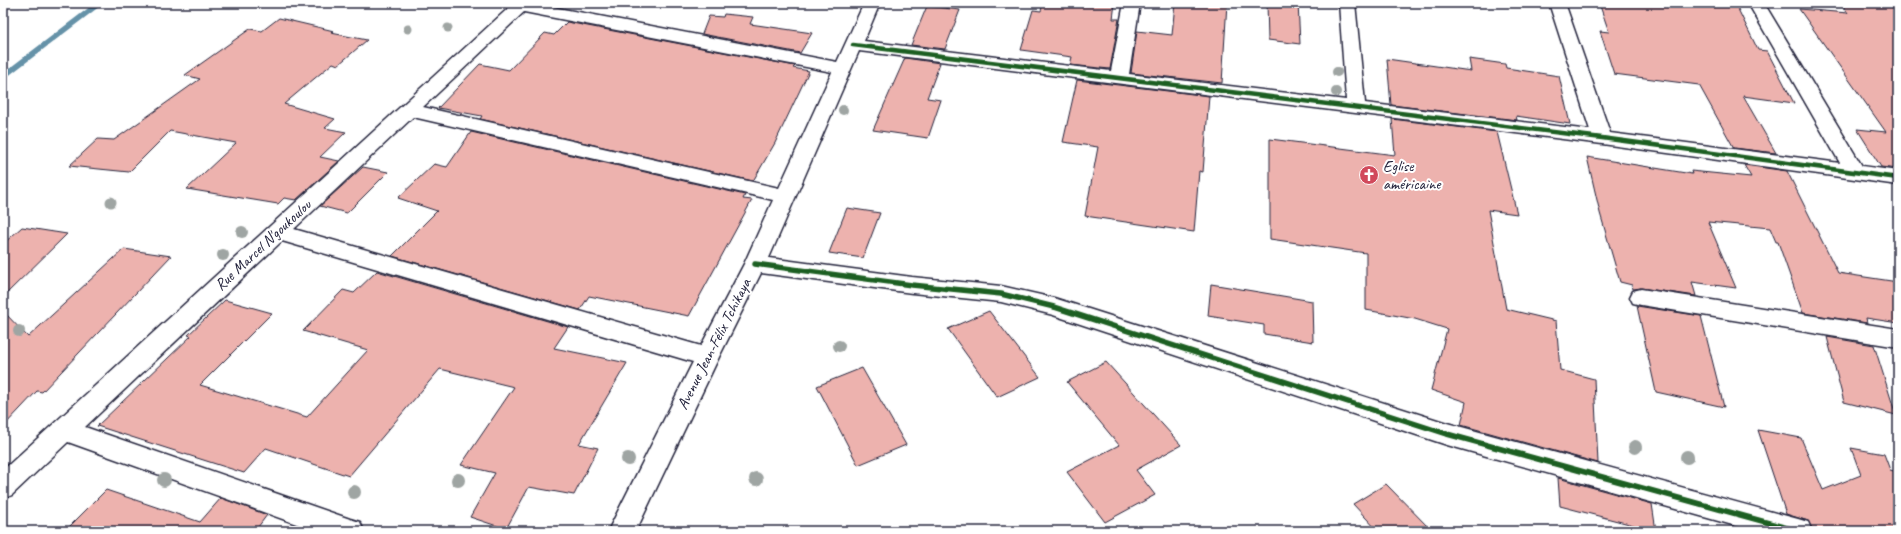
<svg xmlns="http://www.w3.org/2000/svg" width="1901" height="534" viewBox="0 0 1901 534" font-family="Caveat,sans-serif">
	<style>
		.lines { fill: none; stroke-linecap: round; stroke-linejoin: round }
		.stream { fill: #6592a8; fill-rule: evenodd }
		.building { fill: #edb2ae; stroke: #22223b }
		.minor-casing { stroke: #22223b; stroke-width: 3 }
		.minor { fill: #fff; fill-rule: evenodd }
		.cycleway-far1-casing { stroke: #fff; stroke-width: 6 }
		.cycleway-casing { stroke: #fff; stroke-width: 8 }
		.cycleway-far1 { stroke: #1b5e20; stroke-width: 4.5 }
		.cycleway { stroke: #1b5e20; stroke-width: 5.5 }
		.tree { fill: #9fa5a3 }
		.labels { text-anchor: middle; dominant-baseline: central; stroke-width: 4; stroke-linejoin: round; paint-order: stroke }
		.poi-label { font-size: 16px; fill: #22223b; stroke: #fff; text-anchor: start }
		.street-label { font-size: 16px; fill: #22223b; stroke: #fff }
	</style>
	<rect width="100%" height="100%" fill="#fff"/>
	<filter id="ink" filterUnits="userSpaceOnUse"><feTurbulence type="fractalNoise" baseFrequency=".025" numOctaves="2"/><feDisplacementMap in="SourceGraphic" scale="8" xChannelSelector="R" yChannelSelector="G"/><feConvolveMatrix kernelMatrix="1 2 1 2 8 2 1 2 1" color-interpolation-filters="sRGB"/></filter>
	<g filter="url(#ink)">
		<g class="lines">
			<path class="stream" d="M 95,3 L 104,3 L 3,80 L 3,73 Z"/>
		</g>
		<g class="building">
			<path d="M 1043,3 L 1115,3 L 1113,19 L 1119,19 L 1110,69 L 1070,65 L 1072,57 L 1021,50 L 1033,10 L 1041,11 Z"/>
			<path d="M 1175,3 L 1227,3 L 1222,83 L 1131,73 L 1137,31 L 1172,35 Z"/>
			<path d="M 1267,3 L 1298,3 L 1300,44 L 1268,40 Z"/>
			<path d="M 1599,3 L 1735,3 L 1758,50 L 1767,51 L 1794,103 L 1743,96 L 1776,153 L 1734,148 L 1699,85 L 1614,74 L 1600,31 L 1609,32 Z"/>
			<path d="M 1841,3 L 1898,3 L 1898,169 L 1881,167 L 1857,129 L 1886,132 L 1799,9 L 1848,13 Z"/>
			<path d="M 927,6 L 960,10 L 945,49 L 911,45 Z"/>
			<path d="M 724,14 L 753,17 L 750,24 L 812,33 L 800,53 L 702,34 L 709,16 L 723,17 Z"/>
			<path d="M 279,18 L 334,31 L 331,33 L 367,40 L 338,65 L 333,63 L 284,104 L 335,119 L 325,128 L 346,132 L 320,157 L 339,161 L 296,200 L 284,198 L 278,204 L 187,189 L 236,143 L 170,131 L 129,172 L 69,166 L 98,139 L 114,140 L 200,79 L 185,75 L 250,29 L 262,31 Z"/>
			<path d="M 567,22 L 795,66 L 793,68 L 809,71 L 775,143 L 753,181 L 480,119 L 482,116 L 438,108 L 480,64 L 509,70 L 545,33 L 554,35 Z"/>
			<path d="M 905,58 L 940,63 L 927,98 L 941,100 L 928,138 L 873,130 Z"/>
			<path d="M 1387,59 L 1471,71 L 1469,59 L 1505,64 L 1506,68 L 1559,76 L 1570,124 L 1516,116 L 1517,120 L 1391,105 Z"/>
			<path d="M 1077,80 L 1209,96 L 1203,172 L 1199,171 L 1194,232 L 1085,216 L 1098,147 L 1063,142 Z"/>
			<path d="M 1392,119 L 1497,132 L 1517,214 L 1488,210 L 1506,309 L 1556,321 L 1560,370 L 1594,379 L 1598,463 L 1461,425 L 1466,402 L 1431,390 L 1447,329 L 1415,319 L 1366,310 L 1366,253 L 1270,239 L 1270,139 L 1395,155 Z"/>
			<path d="M 471,132 L 745,195 L 743,199 L 752,200 L 689,316 L 589,296 L 580,310 L 392,256 L 437,211 L 398,198 L 434,164 L 447,167 Z"/>
			<path d="M 1587,157 L 1692,174 L 1691,171 L 1751,177 L 1744,165 L 1787,171 L 1838,273 L 1898,282 L 1898,323 L 1866,318 L 1867,323 L 1803,313 L 1778,242 L 1776,242 L 1770,228 L 1708,222 L 1736,288 L 1692,282 L 1696,296 L 1641,288 L 1633,289 L 1632,285 L 1620,282 L 1600,213 Z"/>
			<path d="M 363,167 L 388,172 L 347,213 L 320,206 Z"/>
			<path d="M 847,208 L 880,213 L 863,258 L 829,253 Z"/>
			<path d="M 22,227 L 67,234 L 3,297 L 3,244 Z"/>
			<path d="M 124,249 L 171,256 L 42,392 L 37,391 L 3,427 L 3,311 L 28,337 Z"/>
			<path d="M 377,271 L 568,327 L 554,348 L 627,363 L 579,444 L 598,448 L 574,495 L 529,487 L 506,529 L 470,517 L 495,473 L 461,465 L 514,387 L 440,369 L 349,476 L 266,448 L 244,473 L 97,426 L 191,336 L 188,335 L 225,300 L 272,313 L 200,385 L 307,417 L 368,350 L 303,331 L 343,290 L 354,293 Z"/>
			<path d="M 1211,284 L 1312,301 L 1313,342 L 1264,334 L 1264,325 L 1208,316 Z"/>
			<path d="M 1637,306 L 1701,316 L 1724,407 L 1656,392 Z"/>
			<path d="M 989,311 L 1040,377 L 997,397 L 948,329 Z"/>
			<path d="M 1827,337 L 1874,345 L 1896,415 L 1844,402 Z"/>
			<path d="M 1106,362 L 1181,445 L 1136,470 L 1155,495 L 1105,522 L 1067,472 L 1119,445 L 1067,382 Z"/>
			<path d="M 862,368 L 906,445 L 858,465 L 817,386 Z"/>
			<path d="M 1758,430 L 1801,438 L 1823,490 L 1861,475 L 1851,448 L 1884,454 L 1890,470 L 1898,472 L 1898,531 L 1813,531 L 1808,521 L 1786,514 Z"/>
			<path d="M 1558,478 L 1652,504 L 1656,531 L 1560,506 Z"/>
			<path d="M 1386,484 L 1432,531 L 1378,531 L 1353,504 Z"/>
			<path d="M 106,490 L 200,522 L 221,498 L 267,515 L 255,531 L 65,531 Z"/>
		</g>
		<g class="lines">
			<defs>
				<g id="minor">
					<path d="M 514,3 L 532,3 L 837,62 L 864,3 L 880,3 L 864,41 L 1111,71 L 1124,3 L 1140,3 L 1129,74 L 1346,100 L 1339,3 L 1355,3 L 1365,103 L 1590,130 L 1549,3 L 1565,3 L 1610,133 L 1840,163 L 1748,3 L 1764,3 L 1862,166 L 1898,171 L 1898,185 L 1602,144 L 859,51 L 769,258 L 912,277 L 1001,286 L 1054,298 L 1447,423 L 1798,519 L 1808,522 L 1812,531 L 1754,531 L 1447,445 L 1053,315 L 1001,302 L 912,293 L 761,273 L 719,357 L 636,531 L 608,531 L 693,362 L 282,241 L 85,427 L 350,519 L 360,522 L 364,531 L 316,531 L 68,442 L 12,495 L 3,499 L 3,470 ZM 524,12 L 832,72 L 779,188 L 423,107 ZM 413,117 L 773,200 L 744,264 L 701,346 L 294,229 Z"/>
					<path d="M 1641,289 L 1898,329 L 1898,347 L 1641,305 L 1633,303 L 1630,297 L 1633,291 Z"/>
				</g>
			</defs>
			<use href="#minor" class="minor-casing"/>
			<use href="#minor" class="minor"/>
			<defs>
				<path id="cycleway-far1" d="M 853,45 L 1602,138 L 1898,178"/>
				<path id="cycleway" d="M 755,264 L 912,285 L 1001,294 L 1054,307 L 1447,434 L 1798,531"/>
			</defs>
			<use href="#cycleway-far1" class="cycleway-far1-casing"/>
			<use href="#cycleway" class="cycleway-casing"/>
			<use href="#cycleway-far1" class="cycleway-far1"/>
			<use href="#cycleway" class="cycleway"/>
		</g>
		<g class="tree">
			<circle cx="448" cy="28" r="4.5"/>
			<circle cx="408" cy="29" r="4.5"/>
			<circle cx="1337" cy="72" r="5"/>
			<circle cx="1336" cy="92" r="5"/>
			<circle cx="843" cy="110" r="5"/>
			<circle cx="111" cy="202" r="5.5"/>
			<circle cx="242" cy="232" r="6"/>
			<circle cx="223" cy="255" r="6"/>
			<circle cx="19" cy="331" r="6"/>
			<circle cx="839" cy="346" r="6"/>
			<circle cx="1635" cy="447" r="7"/>
			<circle cx="1687" cy="457" r="7"/>
			<circle cx="628" cy="459" r="7"/>
			<circle cx="756" cy="479" r="7"/>
			<circle cx="164" cy="480" r="7"/>
			<circle cx="458" cy="480" r="7"/>
			<circle cx="354" cy="492" r="7"/>
		</g>
	</g>
	<defs>
		<symbol id="church-disc" viewBox="-11 -11 22 22"><circle r="9.5" fill="#d1495b" stroke="#fff"/><path d="M-1.2-6h2.4v3.5h3.3v2.4h-3.3V6h-2.4V-.1h-3.3v-2.4h3.3Z" fill="#fff"/></symbol>
	</defs>
	<g fill-rule="evenodd">
		<use href="#church-disc" x="1358" y="164" width="22" height="22"/>
	</g>
	<g class="labels">
		<g class="poi-label">
			<text x="1383" y="166">Eglise<tspan x="1383" dy="18">américaine</tspan></text>
		</g>
		<g class="street-label">
			<text transform="translate(263 245) rotate(-43)">Rue Marcel N'goukoulou</text>
			<text transform="translate(714 344) rotate(-63)">Avenue Jean-Félix Tchikaya</text>
		</g>
	</g>
	<rect width="1901" height="534" fill="none" stroke="#fff" stroke-width="16"/>
	<rect x="8" y="8" width="1885" height="518" fill="none" stroke="#22223b" stroke-width="1.5" filter="url(#ink)"/>
</svg>
